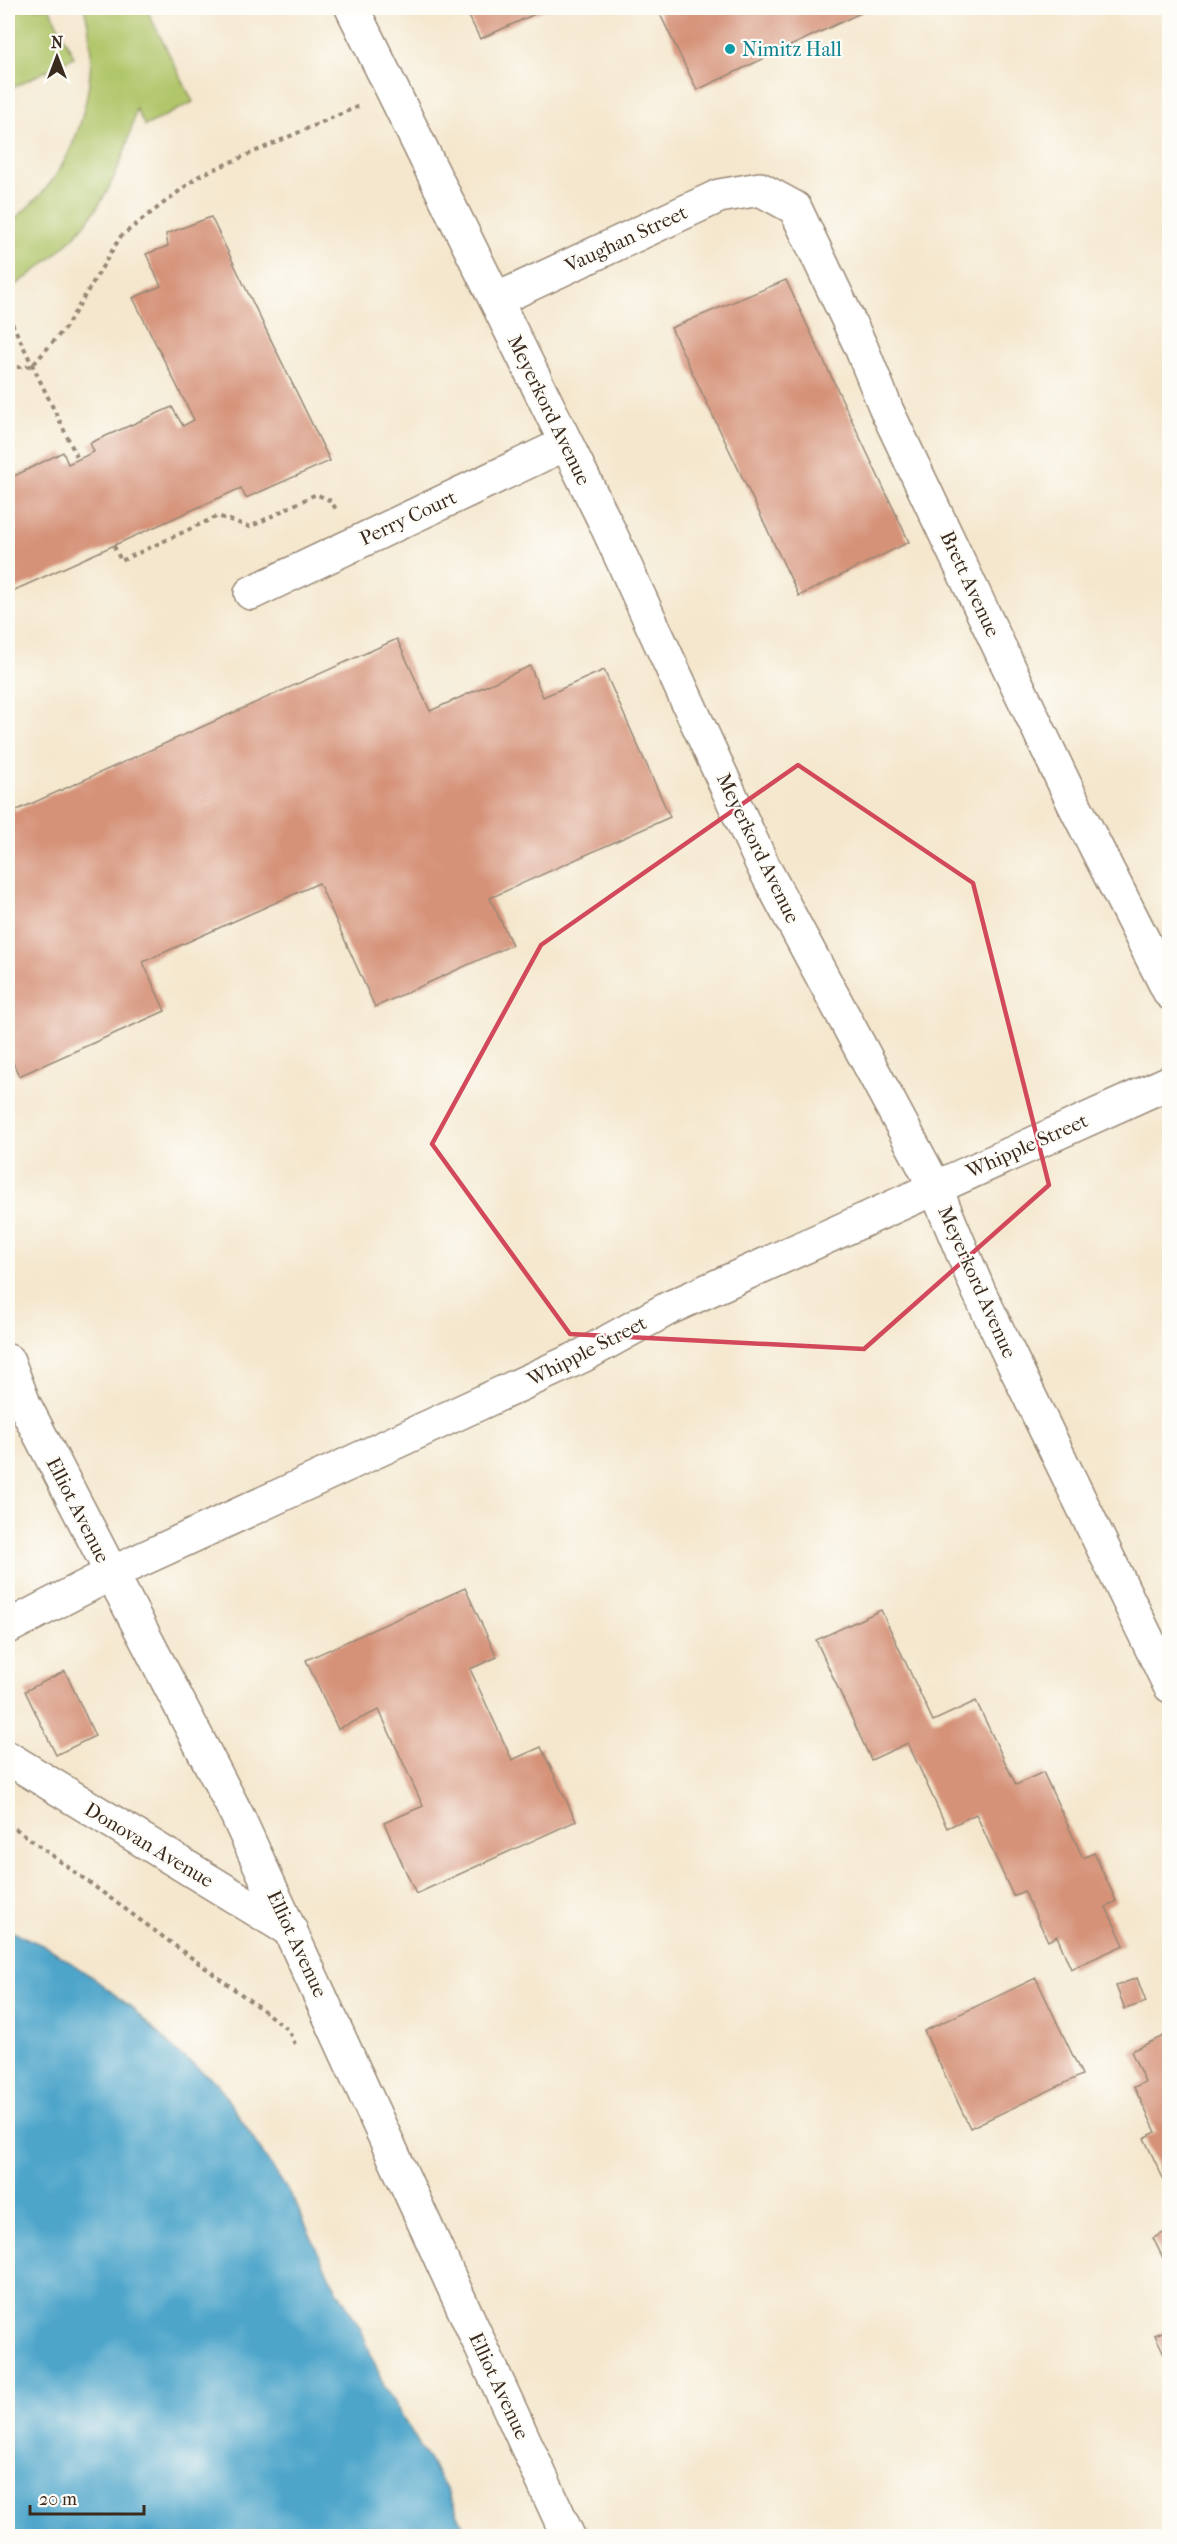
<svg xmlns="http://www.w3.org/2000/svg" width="1177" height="2544" viewBox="0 0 1177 2544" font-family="'IM FELL French Canon',serif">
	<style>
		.green { fill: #b1c66a; stroke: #767844; stroke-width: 1.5 }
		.water { fill: #4da5ca; stroke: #446874; stroke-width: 1.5 }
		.building { fill: #d59278 }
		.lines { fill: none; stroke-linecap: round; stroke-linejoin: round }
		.minor-casing { stroke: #988876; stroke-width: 36 }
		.path { stroke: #988876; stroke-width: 4; stroke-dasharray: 4.5 4.5; stroke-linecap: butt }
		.minor { stroke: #fff; stroke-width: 33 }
		.marked { fill: none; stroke: #d1495b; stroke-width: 4.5; stroke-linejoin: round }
		.culture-dot { fill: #0f9aa8; stroke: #fdfcf7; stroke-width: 2 }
		.labels { text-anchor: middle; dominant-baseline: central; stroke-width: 4.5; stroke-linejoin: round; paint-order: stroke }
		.culture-label { font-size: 20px; fill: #0d838f; stroke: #fdfcf7; text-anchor: start }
		.street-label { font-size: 20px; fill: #3b2a1e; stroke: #fdfcf7 }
	</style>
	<rect width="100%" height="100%" fill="#fdfcf7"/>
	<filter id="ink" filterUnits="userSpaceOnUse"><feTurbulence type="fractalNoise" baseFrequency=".0167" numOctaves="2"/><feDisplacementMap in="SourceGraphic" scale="12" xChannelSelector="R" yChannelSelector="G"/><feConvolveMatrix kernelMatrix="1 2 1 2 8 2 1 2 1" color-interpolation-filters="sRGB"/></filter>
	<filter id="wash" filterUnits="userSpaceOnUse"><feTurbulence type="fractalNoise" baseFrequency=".008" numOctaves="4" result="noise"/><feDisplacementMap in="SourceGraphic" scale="24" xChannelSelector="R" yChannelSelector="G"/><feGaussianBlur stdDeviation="1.35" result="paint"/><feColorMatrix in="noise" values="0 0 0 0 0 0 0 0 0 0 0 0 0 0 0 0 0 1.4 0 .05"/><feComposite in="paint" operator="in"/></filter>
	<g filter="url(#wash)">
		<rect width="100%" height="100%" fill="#f4e7cd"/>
		<g class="green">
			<path d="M 8,8 L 49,8 L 74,57 L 8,90 Z"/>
			<path d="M 84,8 L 146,8 L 193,102 L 145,126 L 136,109 C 118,195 81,243 8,290 L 8,225 C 25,210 43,195 56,175 C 86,130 100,60 84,8 Z"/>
		</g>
		<path class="water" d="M 8,1930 L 49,1948 L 92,1977 L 131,2007 L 179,2054 L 217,2083 L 295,2202 L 330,2278 L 360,2327 L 384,2386 L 446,2489 L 468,2536 L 8,2536 Z"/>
		<g id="blocks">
			<g class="building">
				<path d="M 465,8 L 548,8 L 480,39 Z"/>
				<path d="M 657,8 L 871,8 L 697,90 Z"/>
				<path d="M 211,217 L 330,461 L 246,498 L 241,488 L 8,593 L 8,479 L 63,452 L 68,464 L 94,452 L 90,443 L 172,407 L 183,426 L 194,420 L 133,298 L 161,286 L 146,254 L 168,246 L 166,234 Z"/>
				<path d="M 786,280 L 909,542 L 799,596 L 671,328 Z"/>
				<path d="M 397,639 L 430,711 L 530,666 L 543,697 L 604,670 L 670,817 L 490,898 L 512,945 L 375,1007 L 319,883 L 143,962 L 165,1011 L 19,1076 L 8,1051 L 8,795 L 15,811 Z"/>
				<path d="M 465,1588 L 497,1657 L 470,1669 L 512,1760 L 541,1747 L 576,1821 L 416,1894 L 384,1823 L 423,1806 L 379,1710 L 338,1729 L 306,1660 Z"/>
				<path d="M 881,1610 L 933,1721 L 976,1701 L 1016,1785 L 1043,1772 L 1083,1858 L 1094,1853 L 1116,1901 L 1106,1907 L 1124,1945 L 1071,1969 L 1057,1936 L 1048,1941 L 1024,1891 L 1013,1896 L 976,1814 L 947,1828 L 908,1743 L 871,1760 L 816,1640 Z"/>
				<path d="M 65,1671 L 95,1736 L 56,1755 L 25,1691 Z"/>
				<path d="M 1036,1978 L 1082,2075 L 970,2128 L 924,2031 Z"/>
				<path d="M 1137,1978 L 1146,2002 L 1125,2009 L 1116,1986 Z"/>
				<path d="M 1170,2033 L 1170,2193 L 1144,2138 L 1156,2132 L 1134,2087 L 1145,2082 L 1131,2051 Z"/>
				<path d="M 1170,2230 L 1170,2272 L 1153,2238 Z"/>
				<path d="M 1170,2329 L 1170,2366 L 1155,2335 Z"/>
			</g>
		</g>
	</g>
	<g filter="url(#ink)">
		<use href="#blocks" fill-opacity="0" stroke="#988876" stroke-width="1.5"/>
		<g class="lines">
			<defs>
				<g id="minor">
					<path d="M 352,8 L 604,520 L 763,866 L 935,1187 L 979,1292 L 1170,1686"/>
					<path d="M 496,300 L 719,196 L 760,189 L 795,208 L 861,347 L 887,411 L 1074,804 L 1170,993"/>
					<path d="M 251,593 L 565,444"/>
					<path d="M 8,1361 L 24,1404 L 237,1815 L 568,2536"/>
					<path d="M 8,1627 L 110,1574 L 582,1356 L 669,1308 L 1170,1082"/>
					<path d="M 8,1758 L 291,1931"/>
				</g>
			</defs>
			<use href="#minor" class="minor-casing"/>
			<g class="path">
				<path d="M 8,315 L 78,459"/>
				<path d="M 8,368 L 32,366 L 66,327 L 121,236 L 199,176 L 359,106"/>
				<path d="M 114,546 L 121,561 L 218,516 L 250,527 L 316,494 L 331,501 L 337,511"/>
				<path d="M 8,1823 L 264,2011 L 288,2030 L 295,2044"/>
			</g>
			<use href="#minor" class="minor"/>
		</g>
	</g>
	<path class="marked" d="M 798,765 L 973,883 L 1049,1185 L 864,1349 L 570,1334 L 432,1144 L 541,945 Z"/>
	<circle class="culture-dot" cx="730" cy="49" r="6"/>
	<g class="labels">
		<g class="culture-label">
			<text x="742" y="49">Nimitz Hall</text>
		</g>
		<g class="street-label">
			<text transform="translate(626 239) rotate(-25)">Vaughan Street</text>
			<text transform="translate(549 410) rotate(64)">Meyerkord Avenue</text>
			<text transform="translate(408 518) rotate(-25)">Perry Court</text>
			<text transform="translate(970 584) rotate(65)">Brett Avenue</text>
			<text transform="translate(758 848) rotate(64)">Meyerkord Avenue</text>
			<text transform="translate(1027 1146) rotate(-24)">Whipple Street</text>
			<text transform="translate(977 1282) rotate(66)">Meyerkord Avenue</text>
			<text transform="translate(587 1351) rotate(-27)">Whipple Street</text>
			<text transform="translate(78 1510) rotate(63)">Elliot Avenue</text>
			<text transform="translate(149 1845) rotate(31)">Donovan Avenue</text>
			<text transform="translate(297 1944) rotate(65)">Elliot Avenue</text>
			<text transform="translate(499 2386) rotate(65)">Elliot Avenue</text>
		</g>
	</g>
	<rect width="1177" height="2544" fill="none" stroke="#fdfcf7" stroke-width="30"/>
	<g transform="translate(57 57)" stroke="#fdfcf7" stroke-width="4.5" paint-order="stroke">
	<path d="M0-4.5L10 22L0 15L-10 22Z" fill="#3b2a1e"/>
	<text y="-9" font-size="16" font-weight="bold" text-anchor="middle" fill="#3b2a1e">N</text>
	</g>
	<path d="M30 2505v9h114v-9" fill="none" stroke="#3b2a1e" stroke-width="3"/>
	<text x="39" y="2505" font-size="18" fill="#3b2a1e" stroke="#fdfcf7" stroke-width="4.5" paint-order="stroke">20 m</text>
</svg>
